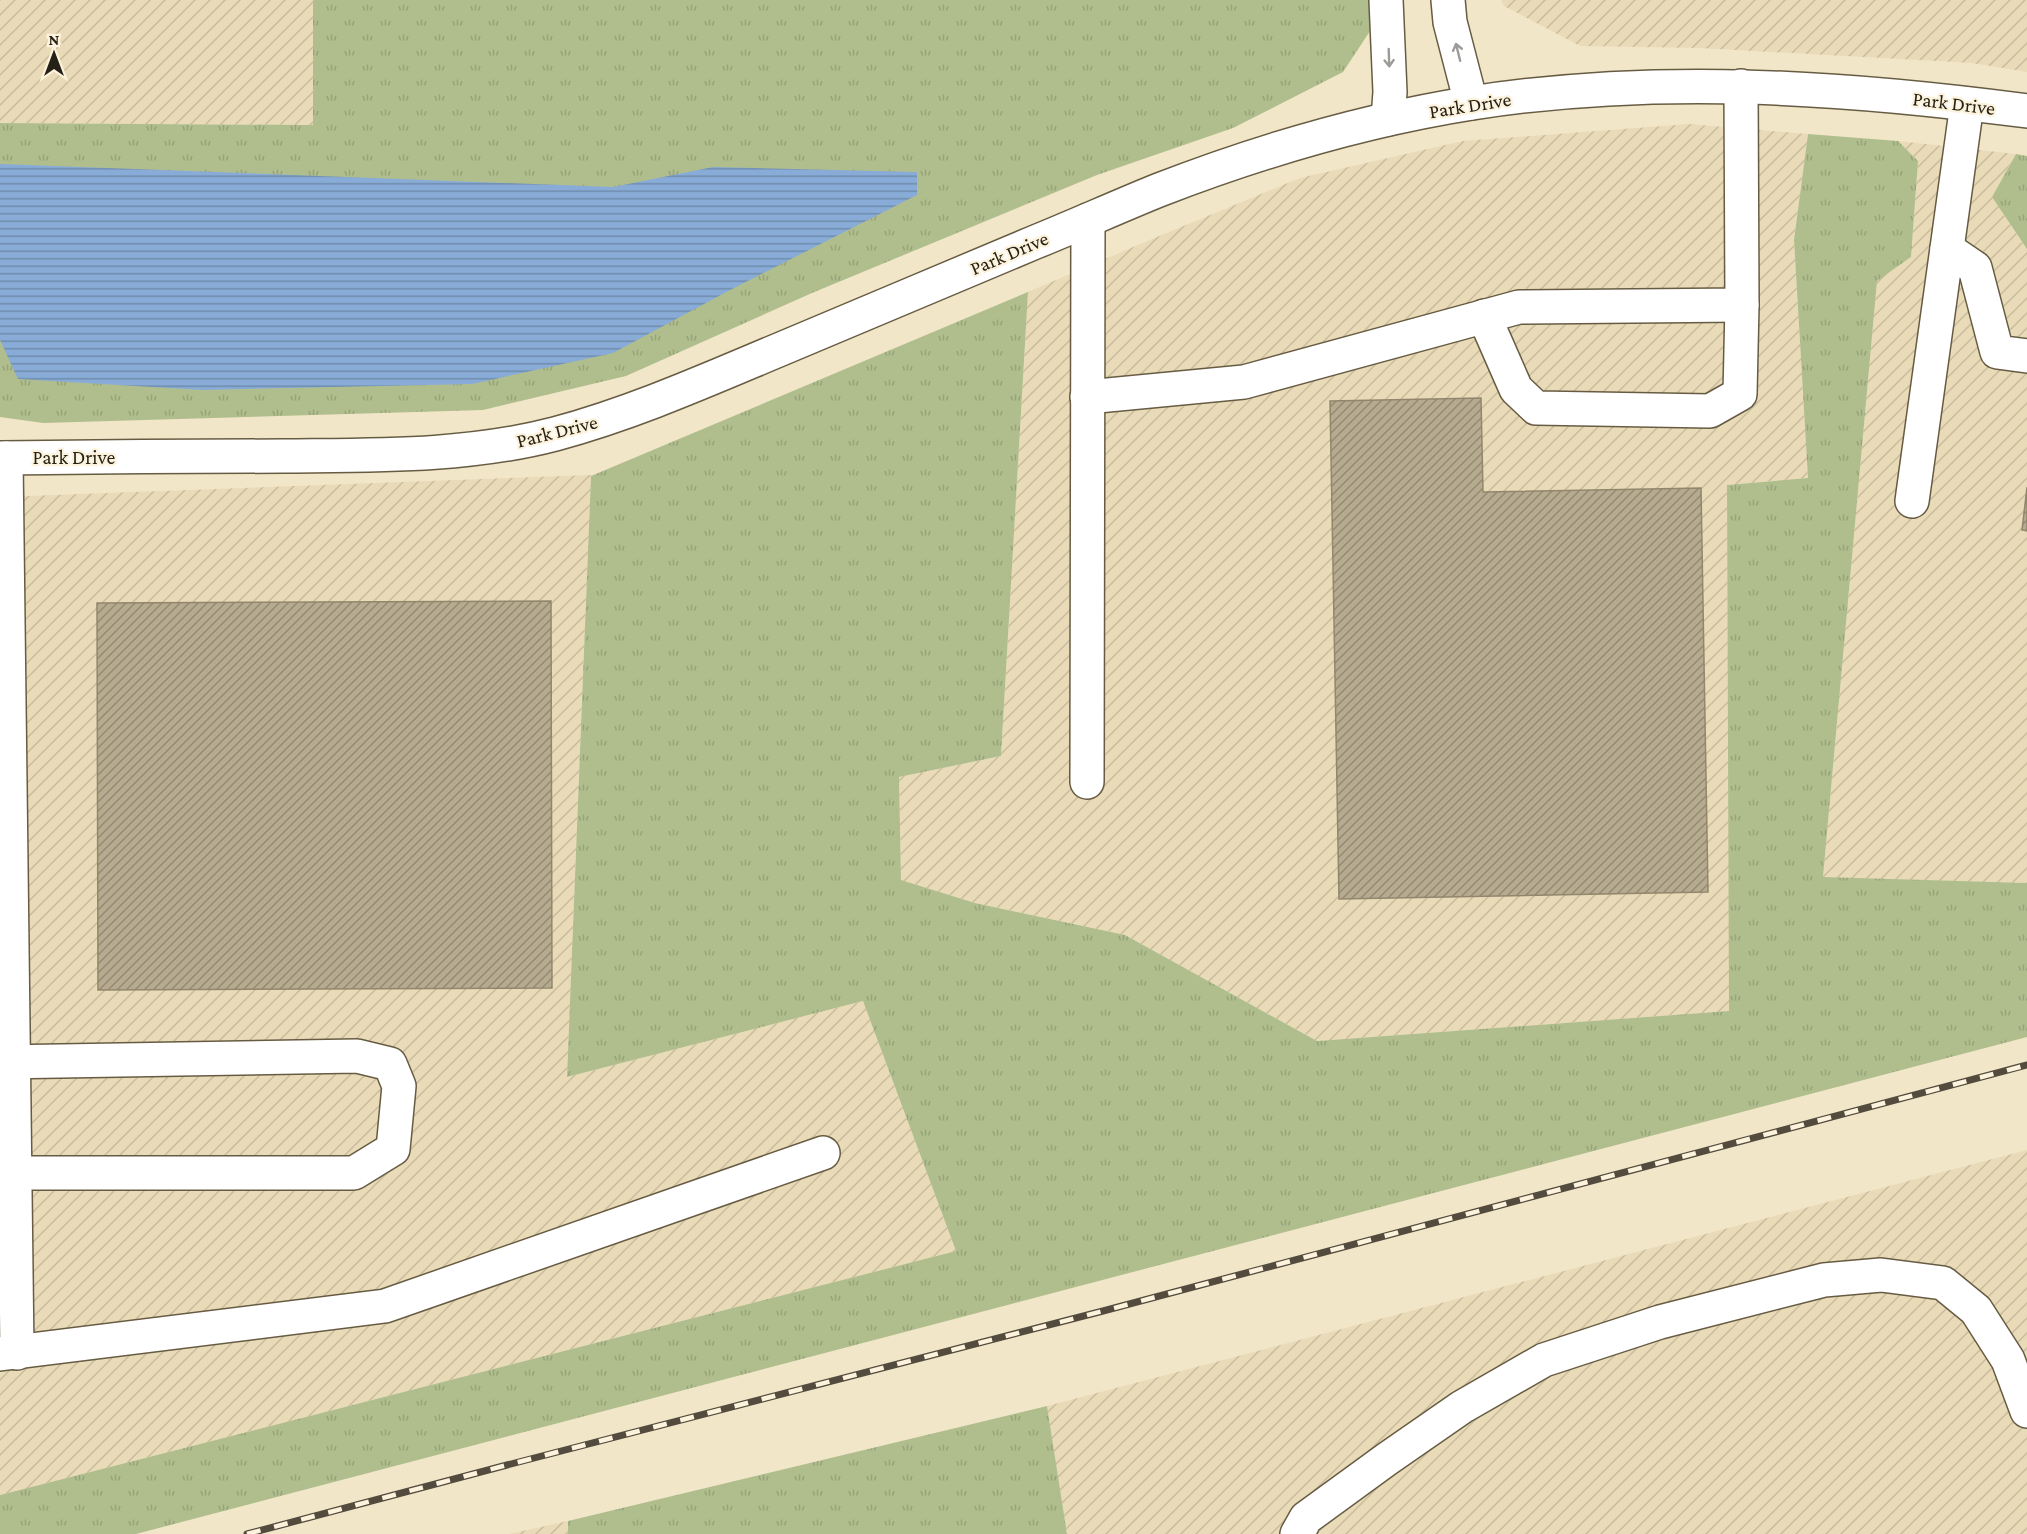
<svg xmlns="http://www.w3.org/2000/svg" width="2027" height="1534" viewBox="0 0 2027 1534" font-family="'Crimson Pro',serif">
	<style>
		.industrial { fill: url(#industrial-furrows) }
		.grass { fill: url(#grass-tufts) }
		.water { fill: url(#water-rules) }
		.building { fill: url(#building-hatch); stroke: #92876d; stroke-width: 1.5 }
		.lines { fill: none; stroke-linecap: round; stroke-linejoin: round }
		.minor-casing { stroke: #675c43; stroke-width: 36 }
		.minor { stroke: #fff; stroke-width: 33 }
		.rail-casing { stroke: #534c3e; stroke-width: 7 }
		.rail { stroke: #fdf3dc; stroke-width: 4.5; stroke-dasharray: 14; stroke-linecap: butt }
		.oneway { stroke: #9d9b97 }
		.labels { text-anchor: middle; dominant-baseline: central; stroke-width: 4.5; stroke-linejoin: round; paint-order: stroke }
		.street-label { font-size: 20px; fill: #262117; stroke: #fdf3dc }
	</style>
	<defs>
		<pattern id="industrial-furrows" width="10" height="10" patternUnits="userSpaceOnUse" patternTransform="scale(1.5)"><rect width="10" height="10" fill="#eadbb8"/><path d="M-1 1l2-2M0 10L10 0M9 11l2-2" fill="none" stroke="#c9bc9d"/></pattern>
		<pattern id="grass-tufts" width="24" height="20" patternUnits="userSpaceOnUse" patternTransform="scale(1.5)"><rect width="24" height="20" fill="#b0be8d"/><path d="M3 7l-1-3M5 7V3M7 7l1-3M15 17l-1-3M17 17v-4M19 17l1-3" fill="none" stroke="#97a379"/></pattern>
		<pattern id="water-rules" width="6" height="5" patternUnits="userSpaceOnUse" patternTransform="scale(1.5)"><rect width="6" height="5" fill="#88acd7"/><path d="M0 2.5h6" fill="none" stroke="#6f8cad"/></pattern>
		<pattern id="building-hatch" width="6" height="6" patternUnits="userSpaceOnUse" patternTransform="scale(1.5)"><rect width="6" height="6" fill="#b6aa8f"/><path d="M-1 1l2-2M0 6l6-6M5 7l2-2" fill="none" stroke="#948a74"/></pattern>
	</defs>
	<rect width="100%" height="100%" fill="#f2e6c9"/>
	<g class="industrial">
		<path d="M 0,0 L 313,0 L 313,125 L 0,123 Z"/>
		<path d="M 1501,0 L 2027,0 L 2027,72 L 1972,63 L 1700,48 L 1580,46 L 1504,6 Z"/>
		<path d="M 1689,124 L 1808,134 L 1794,240 L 1808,478 L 1727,485 L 1730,1011 L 1317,1041 L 1125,935 L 975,903 L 901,880 L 899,777 L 1001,756 L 1028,292 L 1152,239 L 1300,178 L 1463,141 Z"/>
		<path d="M 1898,141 L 2016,154 L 1992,197 L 2027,249 L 2027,883 L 1823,878 L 1877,280 L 1911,257 L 1918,161 Z"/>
		<path d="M 591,475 L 567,1077 L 863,1001 L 956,1251 L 0,1495 L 0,497 Z"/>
		<path d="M 2027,1150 L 2027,1534 L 1067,1534 L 1047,1406 Z"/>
		<path d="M 568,1521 L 568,1534 L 509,1534 Z"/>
	</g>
	<g class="grass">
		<path d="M 313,0 L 1371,0 L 1372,28 L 1343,72 L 1233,128 L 1097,175 L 812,293 L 626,376 L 483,410 L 43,423 L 0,417 L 0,123 L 313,125 Z"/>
		<path d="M 1808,134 L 1898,141 L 1918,161 L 1911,257 L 1877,281 L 1823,877 L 2027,883 L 2027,1037 L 136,1534 L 0,1534 L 0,1495 L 956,1251 L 863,1001 L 567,1077 L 591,476 L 1028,292 L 1001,756 L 899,777 L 901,880 L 975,903 L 1125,935 L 1317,1041 L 1729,1011 L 1727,485 L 1808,478 L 1794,240 Z"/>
		<path d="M 2016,154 L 2027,156 L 2027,249 L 1992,197 Z"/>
		<path d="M 1047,1406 L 1067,1534 L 568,1534 L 568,1521 Z"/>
	</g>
	<path class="water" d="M 0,164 L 613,187 L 713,167 L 917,172 L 917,195 L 730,290 L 613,353 L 472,384 L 202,390 L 18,379 L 0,340 Z"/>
	<g class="building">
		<path d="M 1481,398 L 1483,492 L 1701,488 L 1708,892 L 1339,899 L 1330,401 Z"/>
		<path d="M 2027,487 L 2027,531 L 2022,530 Z"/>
		<path d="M 551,601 L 552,988 L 98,990 L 97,603 Z"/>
	</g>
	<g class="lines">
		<defs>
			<g id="minor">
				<path d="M 1386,0 L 1390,92 L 1388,119"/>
				<path d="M 1448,0 L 1450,22 L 1471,103"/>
				<path d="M 1947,249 L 1975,268 L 1997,352 L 2027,356"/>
				<path d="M 1484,316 L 1516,389 L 1536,408 L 1710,411 L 1740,394 L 1742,305"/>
				<path d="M 1087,397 L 1244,382 L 1519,307 L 1742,305 L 1741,86"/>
				<path d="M 0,458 C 95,457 189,456 284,456 C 374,455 467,457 555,434 C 633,413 707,380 781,349 C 865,314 949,278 1033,243 C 1075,226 1117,207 1159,190 C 1260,151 1365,120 1472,103 C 1657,74 1843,87 2027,111"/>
				<path d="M 6,458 L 17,1353"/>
				<path d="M 1912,501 L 1967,104"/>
				<path d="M 1087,782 L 1088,220"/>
				<path d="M 0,1062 L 357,1056 L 390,1064 L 399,1086 L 393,1149 L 354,1173 L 15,1173"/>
				<path d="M 0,1354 L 385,1306 L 823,1153"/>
				<path d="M 1297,1534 L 1306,1518 L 1387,1459 L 1462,1407 L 1544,1360 L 1660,1322 L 1824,1280 L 1881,1275 L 1943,1283 L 1976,1310 L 2008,1360 L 2027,1411"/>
			</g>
		</defs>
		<use href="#minor" class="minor-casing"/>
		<use href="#minor" class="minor"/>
		<defs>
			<path id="rail" d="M 247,1534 L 507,1465 L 1103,1311 L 2027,1065"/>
		</defs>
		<use href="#rail" class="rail-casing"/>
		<use href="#rail" class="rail"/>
	</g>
	<defs><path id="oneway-shaft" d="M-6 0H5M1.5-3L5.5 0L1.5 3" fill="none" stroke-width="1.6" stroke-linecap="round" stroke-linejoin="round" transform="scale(1.5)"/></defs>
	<g class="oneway">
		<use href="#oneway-shaft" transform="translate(1458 52) rotate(-104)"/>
		<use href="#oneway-shaft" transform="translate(1389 58) rotate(88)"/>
	</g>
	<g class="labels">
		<g class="street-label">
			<text transform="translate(1954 103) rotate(7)">Park Drive</text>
			<text transform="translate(1470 105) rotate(-9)">Park Drive</text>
			<text transform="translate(1009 253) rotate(-23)">Park Drive</text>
			<text transform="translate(557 431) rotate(-14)">Park Drive</text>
			<text x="74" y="457">Park Drive</text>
		</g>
	</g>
	<g transform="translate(54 54)" stroke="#fdf3dc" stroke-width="4.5" paint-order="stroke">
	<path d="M0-4.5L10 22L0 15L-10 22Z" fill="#262117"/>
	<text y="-9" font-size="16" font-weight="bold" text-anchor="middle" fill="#262117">N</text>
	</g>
</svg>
